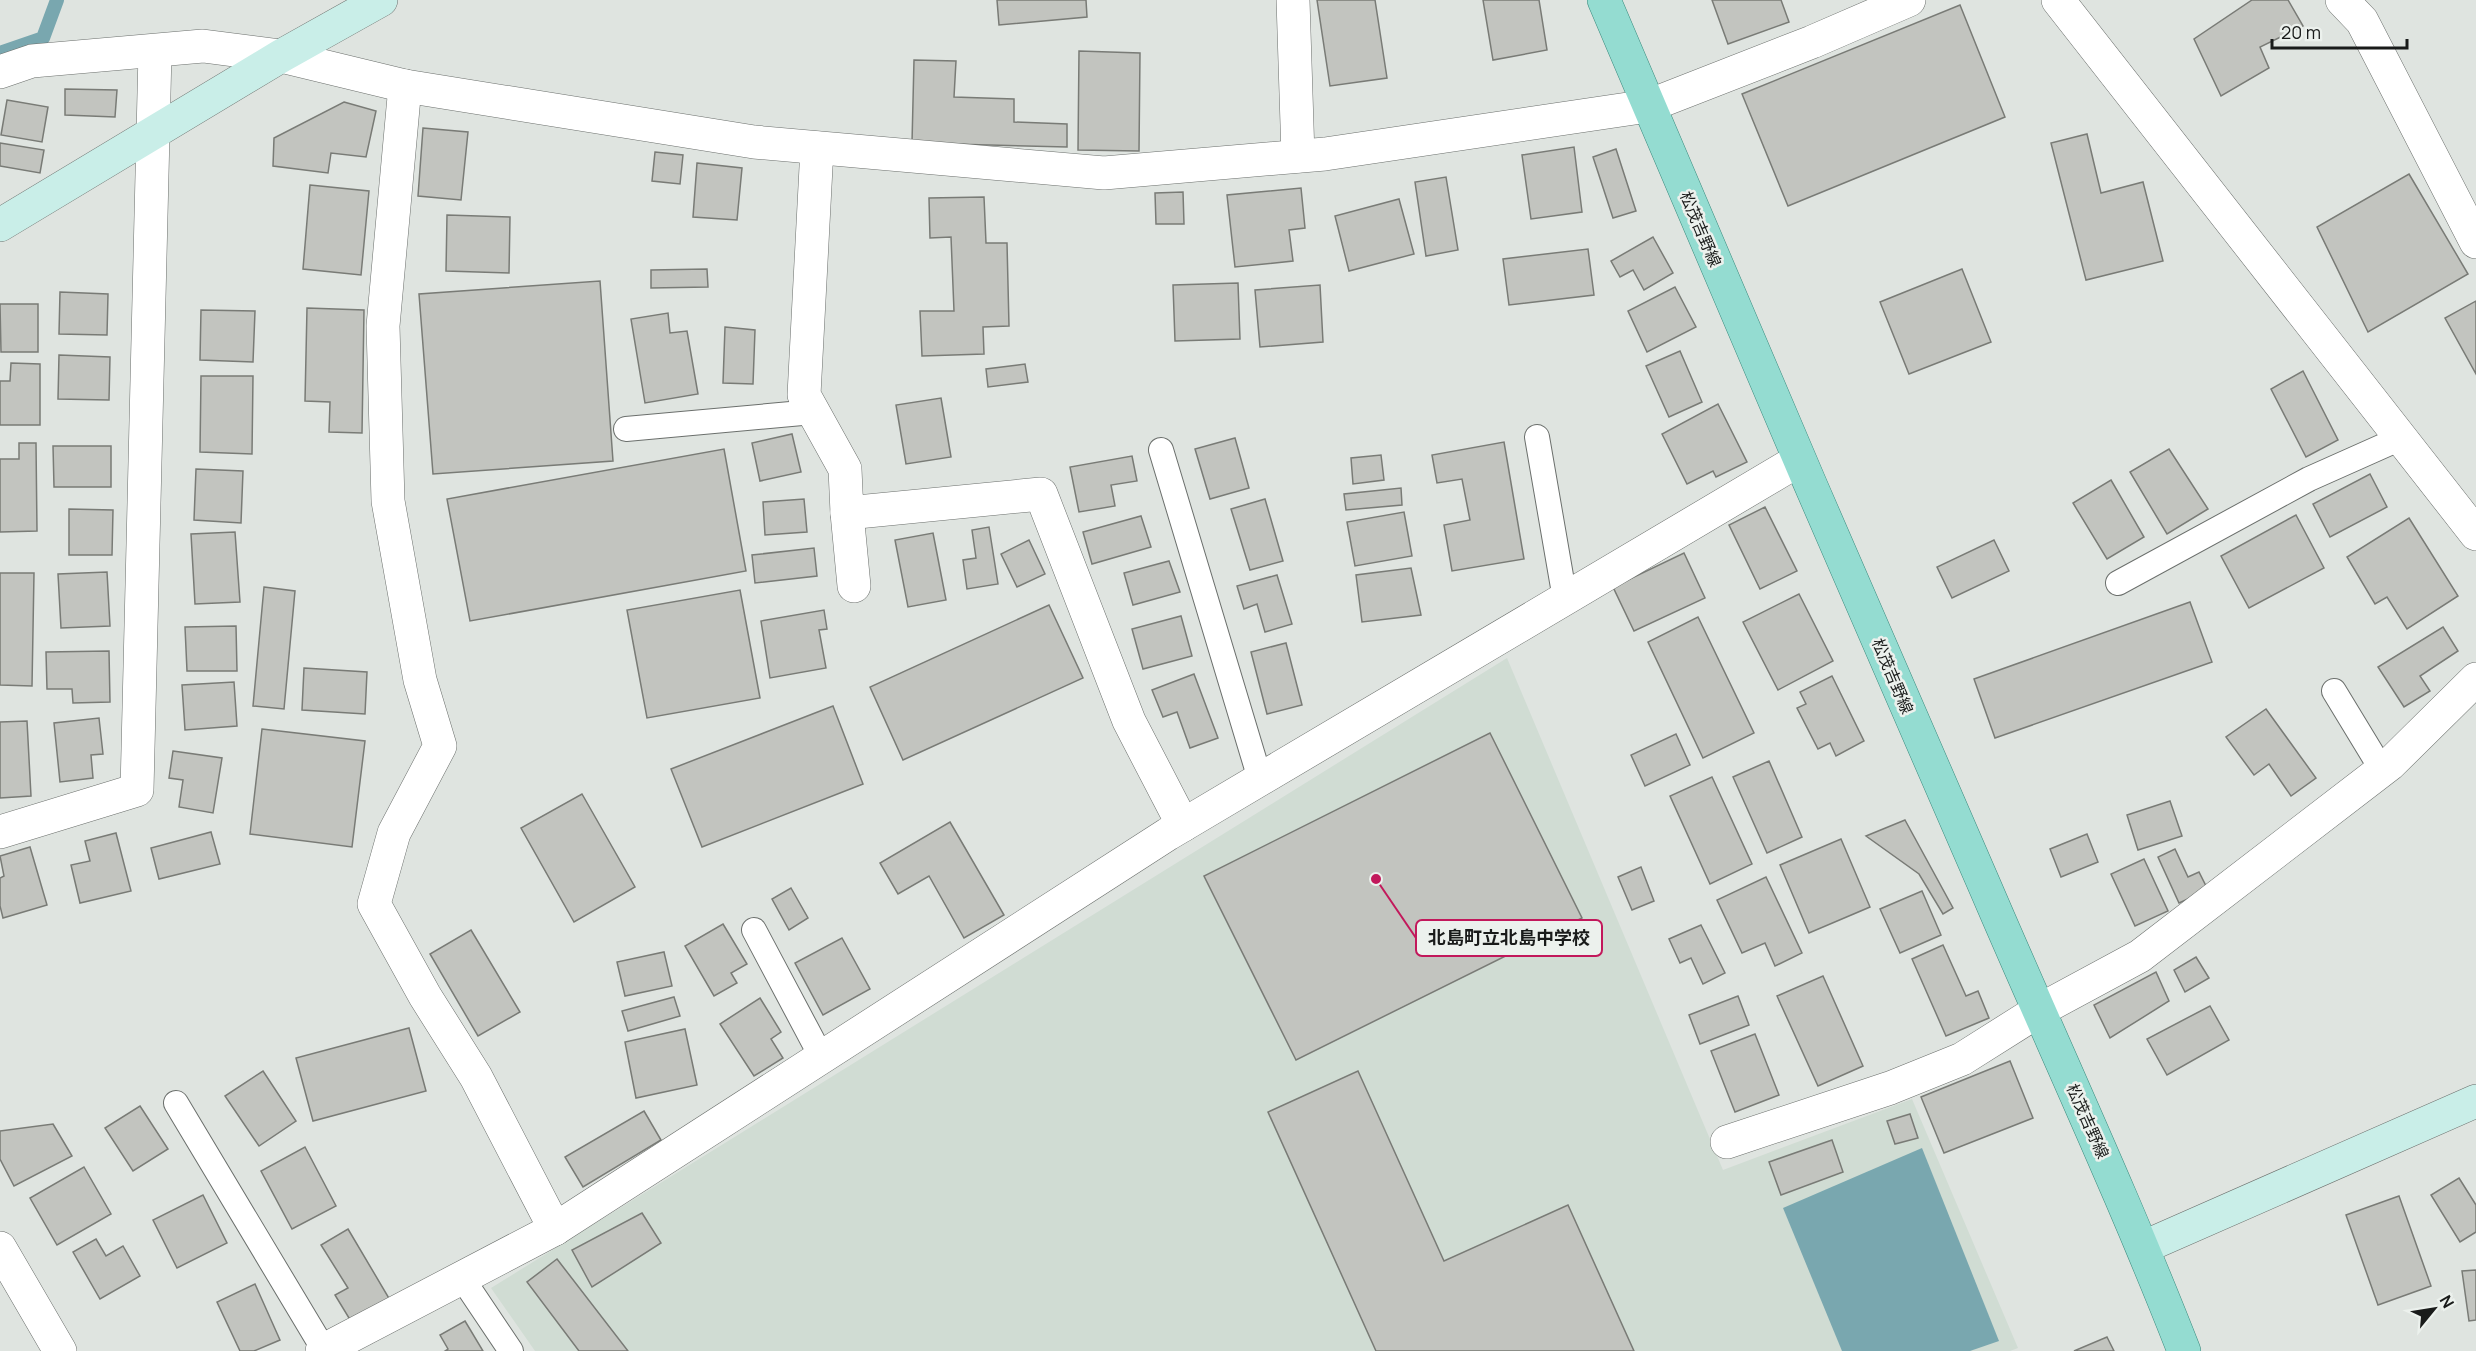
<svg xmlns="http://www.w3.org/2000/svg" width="2476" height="1351" viewBox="0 0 2476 1351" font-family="Manrope,'Noto Sans JP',sans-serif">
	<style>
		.built { fill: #d0dcd3 }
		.water { fill: #79a7af }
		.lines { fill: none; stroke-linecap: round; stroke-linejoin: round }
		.stream { stroke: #79a7af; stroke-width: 14 }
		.building { fill: #c2c4bf; stroke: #797b76; stroke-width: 1.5 }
		.lane-casing { stroke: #6b6f6c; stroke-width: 26 }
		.street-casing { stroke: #6b6f6c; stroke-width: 34 }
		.secondary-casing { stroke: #6b6f6c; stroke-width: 34 }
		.primary-casing { stroke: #3a8a7d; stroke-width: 34 }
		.lane { stroke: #fff; stroke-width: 24 }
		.street { stroke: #fff; stroke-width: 33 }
		.secondary { stroke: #c9eee8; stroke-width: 33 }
		.primary { stroke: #94dcd1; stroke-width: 33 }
		.labels { text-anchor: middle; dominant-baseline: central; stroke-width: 5; stroke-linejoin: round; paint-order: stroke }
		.street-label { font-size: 16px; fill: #191b1a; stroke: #ecf1ed }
		.leader { fill: none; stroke: #c2185b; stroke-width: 2 }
		.callout-dot { fill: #c2185b; stroke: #ecf1ed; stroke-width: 2 }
		.callout { fill: #ecf1ed; stroke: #c2185b; stroke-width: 2 }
		.callout-label { font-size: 18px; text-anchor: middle; font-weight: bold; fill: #191b1a }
	</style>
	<rect width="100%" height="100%" fill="#dfe4e0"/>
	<path class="built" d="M 1507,658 L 1723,1170 L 1912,1099 L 2018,1348 L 2010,1351 L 535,1351 L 491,1288 Z"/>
	<path class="water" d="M 1922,1148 L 1999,1341 L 1970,1351 L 1842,1351 L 1783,1208 Z"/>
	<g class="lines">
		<path class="stream" d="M 0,53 L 43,38 L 57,0"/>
	</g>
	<g class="building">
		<path d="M 997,0 L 1086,0 L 1087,17 L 999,25 Z"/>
		<path d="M 1317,0 L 1375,0 L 1387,78 L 1330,86 Z"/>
		<path d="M 1483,0 L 1539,0 L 1547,50 L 1493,60 Z"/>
		<path d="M 1712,0 L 1781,0 L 1789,22 L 1728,44 Z"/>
		<path d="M 2252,0 L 2288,0 L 2303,26 L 2260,47 L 2269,68 L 2221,96 L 2194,39 Z"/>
		<path d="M 1960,5 L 2005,117 L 1788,206 L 1742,94 Z"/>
		<path d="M 1079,51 L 1140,53 L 1139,151 L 1078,150 Z"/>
		<path d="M 914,60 L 956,61 L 954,97 L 1014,99 L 1014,122 L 1067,124 L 1067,147 L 912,143 Z"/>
		<path d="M 65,89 L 117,90 L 115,117 L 65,115 Z"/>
		<path d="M 7,100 L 48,107 L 42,142 L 1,135 Z"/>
		<path d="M 344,102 L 376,111 L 366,157 L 331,153 L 328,173 L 273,166 L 274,138 Z"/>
		<path d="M 423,128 L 468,132 L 461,200 L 418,196 Z"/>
		<path d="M 2087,134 L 2101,193 L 2143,182 L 2163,261 L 2086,280 L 2051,143 Z"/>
		<path d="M 0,143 L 44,150 L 40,173 L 0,166 Z"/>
		<path d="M 1574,147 L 1582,212 L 1531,219 L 1522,155 Z"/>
		<path d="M 1616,149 L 1636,211 L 1613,218 L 1593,157 Z"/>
		<path d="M 655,152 L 683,155 L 680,184 L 652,181 Z"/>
		<path d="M 697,163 L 742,168 L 737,220 L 693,217 Z"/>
		<path d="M 2409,174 L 2468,274 L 2368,332 L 2317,227 Z"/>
		<path d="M 1446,177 L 1458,250 L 1426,256 L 1415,182 Z"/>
		<path d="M 310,185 L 369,191 L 361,275 L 303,269 Z"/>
		<path d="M 1301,188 L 1305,228 L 1289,230 L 1293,261 L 1235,267 L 1227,195 Z"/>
		<path d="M 1183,192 L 1184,224 L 1156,224 L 1155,193 Z"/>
		<path d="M 984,197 L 986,243 L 1007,243 L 1009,326 L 983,327 L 984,354 L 922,356 L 920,311 L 954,311 L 951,237 L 930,238 L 929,198 Z"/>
		<path d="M 1399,199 L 1414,254 L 1349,271 L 1335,216 Z"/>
		<path d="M 447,215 L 510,217 L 509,273 L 446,271 Z"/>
		<path d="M 1653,237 L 1673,273 L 1644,290 L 1633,270 L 1620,277 L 1611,261 Z"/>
		<path d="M 1588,249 L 1594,295 L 1509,305 L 1503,259 Z"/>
		<path d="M 707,269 L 708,287 L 651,288 L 651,270 Z"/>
		<path d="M 1962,269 L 1991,342 L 1909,374 L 1880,302 Z"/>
		<path d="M 600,281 L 613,461 L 433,474 L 419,294 Z"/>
		<path d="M 1238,283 L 1240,339 L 1175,341 L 1173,285 Z"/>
		<path d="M 1320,285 L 1323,342 L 1260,347 L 1255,290 Z"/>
		<path d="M 1675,287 L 1696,327 L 1647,352 L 1628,311 Z"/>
		<path d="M 60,292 L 108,294 L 107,335 L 59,334 Z"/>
		<path d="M 2476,301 L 2476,374 L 2445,318 Z"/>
		<path d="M 0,304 L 38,304 L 38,352 L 1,352 Z"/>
		<path d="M 307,308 L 364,310 L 362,433 L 329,432 L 330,402 L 305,401 Z"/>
		<path d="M 201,310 L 255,311 L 253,362 L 200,360 Z"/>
		<path d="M 668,313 L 670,333 L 687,331 L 698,394 L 645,403 L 631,319 Z"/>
		<path d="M 725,327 L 755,330 L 753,384 L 723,383 Z"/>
		<path d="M 1680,351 L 1702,402 L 1669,417 L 1646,366 Z"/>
		<path d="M 59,355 L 110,357 L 109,400 L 58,399 Z"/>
		<path d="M 11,363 L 40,364 L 40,425 L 0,425 L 0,381 L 10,381 Z"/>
		<path d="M 1025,364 L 1028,382 L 988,387 L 986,369 Z"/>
		<path d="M 2303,371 L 2338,440 L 2306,457 L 2271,389 Z"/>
		<path d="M 201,376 L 253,376 L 252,454 L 200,452 Z"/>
		<path d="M 941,398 L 951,457 L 906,464 L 896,405 Z"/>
		<path d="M 1718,404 L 1747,462 L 1716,477 L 1713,471 L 1687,484 L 1662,434 Z"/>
		<path d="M 792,434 L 801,472 L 760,481 L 752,443 Z"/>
		<path d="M 1235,438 L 1249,488 L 1210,499 L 1195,449 Z"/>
		<path d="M 1504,442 L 1524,559 L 1452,571 L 1444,525 L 1470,520 L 1462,479 L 1437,483 L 1432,455 Z"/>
		<path d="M 19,443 L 36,443 L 37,531 L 0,532 L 0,459 L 19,459 Z"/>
		<path d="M 53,446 L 111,446 L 111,487 L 54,487 Z"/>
		<path d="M 724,449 L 746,571 L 470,621 L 447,499 Z"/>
		<path d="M 2169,449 L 2208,509 L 2167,534 L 2130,472 Z"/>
		<path d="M 1381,455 L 1384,480 L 1353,484 L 1351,458 Z"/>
		<path d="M 1132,456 L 1137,481 L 1111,485 L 1115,506 L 1079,512 L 1070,467 Z"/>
		<path d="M 196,469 L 243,471 L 241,523 L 194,520 Z"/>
		<path d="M 2370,474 L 2387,507 L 2330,537 L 2313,504 Z"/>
		<path d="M 2111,480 L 2144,537 L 2107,559 L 2073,503 Z"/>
		<path d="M 1401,488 L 1402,505 L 1346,510 L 1344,494 Z"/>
		<path d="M 804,499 L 807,532 L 765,535 L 763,502 Z"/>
		<path d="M 1265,499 L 1283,561 L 1250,570 L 1231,509 Z"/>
		<path d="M 1765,507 L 1797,571 L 1760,589 L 1729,525 Z"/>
		<path d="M 69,509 L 113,510 L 112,555 L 69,555 Z"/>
		<path d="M 1404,512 L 1412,556 L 1355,566 L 1347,522 Z"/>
		<path d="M 2296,515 L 2324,568 L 2249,608 L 2221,556 Z"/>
		<path d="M 1141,516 L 1151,547 L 1092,564 L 1083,532 Z"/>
		<path d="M 2409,518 L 2458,596 L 2407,629 L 2387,597 L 2375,604 L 2347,557 Z"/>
		<path d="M 989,527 L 998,584 L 967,589 L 963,560 L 976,558 L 972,530 Z"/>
		<path d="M 235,532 L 240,602 L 195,604 L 191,534 Z"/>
		<path d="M 933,533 L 946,600 L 908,607 L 895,540 Z"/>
		<path d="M 1029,540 L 1045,574 L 1017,587 L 1001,554 Z"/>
		<path d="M 1994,540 L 2009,571 L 1952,598 L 1937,567 Z"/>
		<path d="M 814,548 L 817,576 L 755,583 L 752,555 Z"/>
		<path d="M 1684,553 L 1705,598 L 1634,631 L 1613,587 Z"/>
		<path d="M 1169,561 L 1180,592 L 1133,605 L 1124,573 Z"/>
		<path d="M 1411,568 L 1421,615 L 1362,622 L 1356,575 Z"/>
		<path d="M 107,572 L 110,626 L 61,628 L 58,574 Z"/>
		<path d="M 0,573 L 34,573 L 32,686 L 0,685 Z"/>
		<path d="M 1277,575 L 1292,624 L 1265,632 L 1257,604 L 1244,609 L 1237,586 Z"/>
		<path d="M 264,587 L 295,591 L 284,709 L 253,706 Z"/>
		<path d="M 740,590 L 760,698 L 647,718 L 627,610 Z"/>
		<path d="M 1799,594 L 1833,661 L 1778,690 L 1743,622 Z"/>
		<path d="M 2190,602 L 2212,662 L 1995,738 L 1974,679 Z"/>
		<path d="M 1049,605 L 1083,678 L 903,760 L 870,687 Z"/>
		<path d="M 824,610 L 827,629 L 819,630 L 826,668 L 770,678 L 761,621 Z"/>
		<path d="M 1181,616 L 1192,656 L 1143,669 L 1132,629 Z"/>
		<path d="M 1698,617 L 1754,733 L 1703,758 L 1648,642 Z"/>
		<path d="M 236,626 L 237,671 L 187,671 L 185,627 Z"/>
		<path d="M 2443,627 L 2458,651 L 2420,676 L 2430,691 L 2404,707 L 2378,667 Z"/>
		<path d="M 1286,643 L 1302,705 L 1267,714 L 1251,652 Z"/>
		<path d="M 109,651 L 110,702 L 73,703 L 72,689 L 47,689 L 46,652 Z"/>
		<path d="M 304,668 L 367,672 L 365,714 L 302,710 Z"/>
		<path d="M 1194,674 L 1218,738 L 1190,748 L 1177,712 L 1163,717 L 1152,690 Z"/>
		<path d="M 1832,676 L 1864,741 L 1836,756 L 1830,743 L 1818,749 L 1797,708 L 1806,704 L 1800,692 Z"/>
		<path d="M 234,682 L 237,726 L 185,730 L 182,685 Z"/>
		<path d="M 833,706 L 863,784 L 702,847 L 671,769 Z"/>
		<path d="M 2266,709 L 2316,778 L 2291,796 L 2269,764 L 2254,775 L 2226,737 Z"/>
		<path d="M 99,718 L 103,754 L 91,755 L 93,778 L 60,782 L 54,723 Z"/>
		<path d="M 27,721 L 31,796 L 0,798 L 0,722 Z"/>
		<path d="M 262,729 L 365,741 L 352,847 L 250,834 Z"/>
		<path d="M 1490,733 L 1582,918 L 1296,1060 L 1204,876 Z"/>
		<path d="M 1676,734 L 1690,765 L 1645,786 L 1631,755 Z"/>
		<path d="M 173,751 L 222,758 L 213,813 L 179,807 L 183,780 L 169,778 Z"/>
		<path d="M 1769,761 L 1802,837 L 1767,853 L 1733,777 Z"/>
		<path d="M 1712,777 L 1752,864 L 1710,884 L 1670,796 Z"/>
		<path d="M 582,794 L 635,887 L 574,922 L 521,828 Z"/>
		<path d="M 2170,801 L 2182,836 L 2138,850 L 2127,815 Z"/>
		<path d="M 1905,820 L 1953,908 L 1943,914 L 1919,874 L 1866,836 Z"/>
		<path d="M 950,822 L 1004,915 L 964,938 L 929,876 L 898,894 L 880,863 Z"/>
		<path d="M 211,832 L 220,864 L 159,879 L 151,848 Z"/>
		<path d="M 116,833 L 131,891 L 80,903 L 71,865 L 90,861 L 85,841 Z"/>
		<path d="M 2087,834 L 2098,862 L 2061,877 L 2050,849 Z"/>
		<path d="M 1841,839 L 1870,907 L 1809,933 L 1780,865 Z"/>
		<path d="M 30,847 L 47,905 L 3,918 L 0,906 L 0,878 L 4,876 L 0,856 Z"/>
		<path d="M 2175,849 L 2188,877 L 2199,872 L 2208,890 L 2179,903 L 2158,857 Z"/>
		<path d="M 2144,859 L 2168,911 L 2135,926 L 2111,874 Z"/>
		<path d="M 1641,867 L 1654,901 L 1632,910 L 1618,877 Z"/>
		<path d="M 1766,877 L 1802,953 L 1775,966 L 1765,943 L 1742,953 L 1717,900 Z"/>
		<path d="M 791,888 L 808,918 L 789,930 L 772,899 Z"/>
		<path d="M 1922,891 L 1941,935 L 1900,953 L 1880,909 Z"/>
		<path d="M 723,924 L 747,964 L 731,973 L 737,983 L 714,996 L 685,946 Z"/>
		<path d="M 1701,925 L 1725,973 L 1703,984 L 1691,958 L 1680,963 L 1669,939 Z"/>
		<path d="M 471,930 L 520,1012 L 478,1036 L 430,954 Z"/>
		<path d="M 842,938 L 870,989 L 823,1015 L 795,963 Z"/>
		<path d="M 1943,945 L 1966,996 L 1978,991 L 1989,1018 L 1946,1036 L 1912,959 Z"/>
		<path d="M 664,952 L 672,986 L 625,996 L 617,962 Z"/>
		<path d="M 2196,957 L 2209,978 L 2185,992 L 2174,970 Z"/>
		<path d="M 2156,972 L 2169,1001 L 2110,1038 L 2094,1005 Z"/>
		<path d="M 1823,976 L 1863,1066 L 1818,1086 L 1777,996 Z"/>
		<path d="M 1738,996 L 1749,1025 L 1700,1044 L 1689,1015 Z"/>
		<path d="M 674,997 L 680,1016 L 628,1031 L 622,1011 Z"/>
		<path d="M 760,998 L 781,1032 L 771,1039 L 783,1058 L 754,1076 L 720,1024 Z"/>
		<path d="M 2210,1006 L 2229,1040 L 2167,1075 L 2147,1039 Z"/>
		<path d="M 409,1028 L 426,1091 L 313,1121 L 296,1058 Z"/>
		<path d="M 685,1029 L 697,1085 L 636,1098 L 625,1042 Z"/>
		<path d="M 1755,1034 L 1779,1095 L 1735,1112 L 1711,1051 Z"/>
		<path d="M 2010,1061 L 2033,1118 L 1944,1153 L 1921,1097 Z"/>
		<path d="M 263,1071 L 296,1121 L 259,1146 L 225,1096 Z"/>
		<path d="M 1358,1071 L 1444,1261 L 1568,1205 L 1634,1351 L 1376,1351 L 1268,1112 Z"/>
		<path d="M 140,1106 L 168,1149 L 133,1171 L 105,1128 Z"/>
		<path d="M 644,1111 L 661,1140 L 583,1187 L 565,1157 Z"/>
		<path d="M 1910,1114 L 1918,1138 L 1895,1144 L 1887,1121 Z"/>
		<path d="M 53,1124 L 72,1156 L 14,1186 L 0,1159 L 0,1131 Z"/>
		<path d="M 1832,1140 L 1843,1172 L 1781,1195 L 1769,1162 Z"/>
		<path d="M 305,1147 L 336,1206 L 292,1229 L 261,1171 Z"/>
		<path d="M 84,1167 L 111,1214 L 57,1245 L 30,1198 Z"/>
		<path d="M 2459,1178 L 2476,1205 L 2476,1232 L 2460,1242 L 2431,1195 Z"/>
		<path d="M 203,1195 L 227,1243 L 177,1268 L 153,1220 Z"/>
		<path d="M 2399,1196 L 2431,1286 L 2378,1305 L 2346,1215 Z"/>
		<path d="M 642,1213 L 661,1243 L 592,1287 L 572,1250 Z"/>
		<path d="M 348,1229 L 390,1300 L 352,1323 L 335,1295 L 348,1288 L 321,1245 Z"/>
		<path d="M 96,1239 L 106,1256 L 123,1246 L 140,1276 L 100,1299 L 73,1252 Z"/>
		<path d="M 557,1259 L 628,1351 L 579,1351 L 527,1282 Z"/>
		<path d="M 2476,1270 L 2476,1320 L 2469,1321 L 2462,1271 Z"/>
		<path d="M 255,1284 L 280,1340 L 254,1351 L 240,1351 L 217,1302 Z"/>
		<path d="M 465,1321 L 483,1351 L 445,1351 L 448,1349 L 440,1335 Z"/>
		<path d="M 2107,1337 L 2114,1351 L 2074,1351 Z"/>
	</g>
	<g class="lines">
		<defs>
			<g id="lane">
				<path d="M 626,429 L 813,412"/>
				<path d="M 1537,437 L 1565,599"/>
				<path d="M 1161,450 L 1260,779"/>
				<path d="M 2118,583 L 2309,479 L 2401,438"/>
				<path d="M 2334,691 L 2382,770"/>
				<path d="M 754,930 L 822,1058"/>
				<path d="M 176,1103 L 324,1350"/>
				<path d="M 462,1278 L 511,1351"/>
			</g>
			<g id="street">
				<path d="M 1293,0 L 1298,156"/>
				<path d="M 2058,0 L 2476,534"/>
				<path d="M 2342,0 L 2362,21 L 2476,242"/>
				<path d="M 0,72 L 32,61 L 203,46 L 281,56 L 405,86 L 754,142 L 1104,173 L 1325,154 L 1648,106 L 1812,42 L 1909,0"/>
				<path d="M 405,86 L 383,326 L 388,501 L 420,680 L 440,746 L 394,833 L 374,904 L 425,996 L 476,1077 L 555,1229"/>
				<path d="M 817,148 L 804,395 L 845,469 L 847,513 L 1041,494 L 1129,721 L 1183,825"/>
				<path d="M 847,513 L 854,586"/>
				<path d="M 0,832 L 137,790 L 155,52"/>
				<path d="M 1727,1142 L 1890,1088 L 1962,1059 L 2038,1011 L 2140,956 L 2390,764 L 2476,679"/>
				<path d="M 0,1248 L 60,1351"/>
				<path d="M 322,1351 L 555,1229 L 1168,834 L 1799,460"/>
			</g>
			<g id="secondary">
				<path d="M 0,225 L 281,56 L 381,0"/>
				<path d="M 2144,1247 L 2476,1101"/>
			</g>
			<path id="primary" d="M 1604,0 C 1729,298 1857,593 1986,889 C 2052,1043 2123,1195 2184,1351"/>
		</defs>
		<use href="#lane" class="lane-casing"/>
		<use href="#street" class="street-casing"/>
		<use href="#secondary" class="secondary-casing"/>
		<use href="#primary" class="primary-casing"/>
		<use href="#lane" class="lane"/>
		<use href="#street" class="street"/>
		<use href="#secondary" class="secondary"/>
		<use href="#primary" class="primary"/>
	</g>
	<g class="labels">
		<g class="street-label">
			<text transform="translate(1701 229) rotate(67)">松茂吉野線</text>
			<text transform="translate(1893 676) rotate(67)">松茂吉野線</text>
			<text transform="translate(2088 1121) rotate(66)">松茂吉野線</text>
		</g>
	</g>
	<path class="leader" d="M1376 879L1416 938"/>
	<circle class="callout-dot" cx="1376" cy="879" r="6"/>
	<rect class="callout" x="1416" y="920" width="186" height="36" rx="6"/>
	<g class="callout-label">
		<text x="1509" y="944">北島町立北島中学校</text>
	</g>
	<g transform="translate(2434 1309) rotate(60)" stroke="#ecf1ed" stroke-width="4.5" paint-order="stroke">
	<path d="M0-4.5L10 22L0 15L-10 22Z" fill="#191b1a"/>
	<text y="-9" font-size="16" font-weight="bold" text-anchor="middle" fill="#191b1a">N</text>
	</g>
	<path d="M2272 39v9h135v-9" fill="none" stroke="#191b1a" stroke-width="3"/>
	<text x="2281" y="39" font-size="18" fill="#191b1a" stroke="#ecf1ed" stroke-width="4.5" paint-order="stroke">20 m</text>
</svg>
